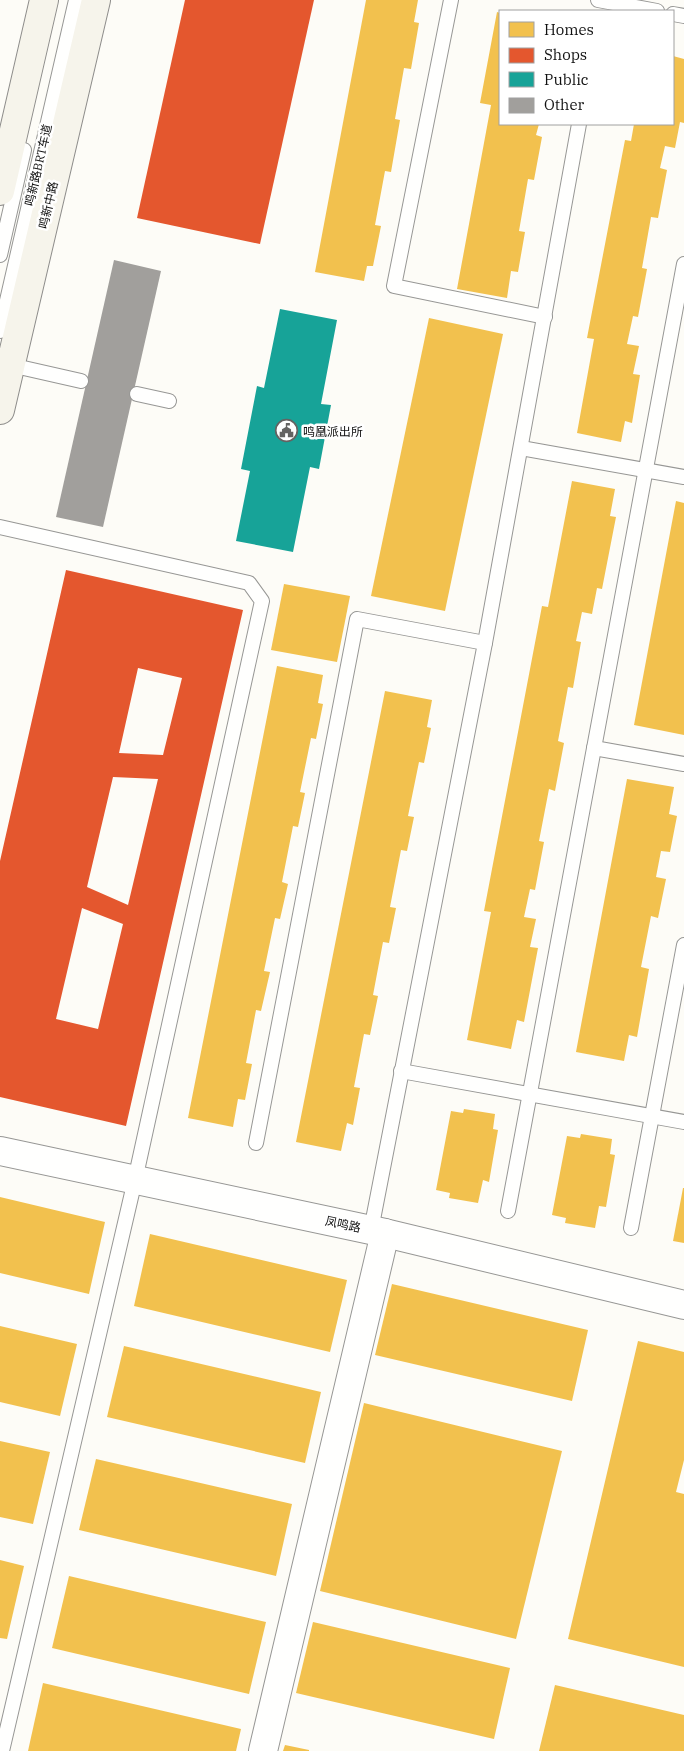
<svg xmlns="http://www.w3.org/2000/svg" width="684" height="1751" viewBox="0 0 684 1751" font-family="'IBM Plex Serif','Noto Sans SC',serif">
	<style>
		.homes { fill: #f2c14e }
		.shops { fill: #e4572e; fill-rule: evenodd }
		.public { fill: #17a398 }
		.building { fill: #a19f9c }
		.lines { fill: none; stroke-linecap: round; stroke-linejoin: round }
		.service-casing { stroke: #979795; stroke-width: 16 }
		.minor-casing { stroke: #979795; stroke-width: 30 }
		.tertiary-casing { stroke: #979795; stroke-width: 30 }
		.secondary-casing { stroke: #8e8d8b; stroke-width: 30 }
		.service { stroke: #fffffe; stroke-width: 14 }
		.minor { stroke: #fffffe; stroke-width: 28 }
		.tertiary { stroke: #fffffe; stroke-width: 28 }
		.secondary { stroke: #f6f4eb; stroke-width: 28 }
		.labels { text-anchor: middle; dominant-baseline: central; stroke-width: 5; stroke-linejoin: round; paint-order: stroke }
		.street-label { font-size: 12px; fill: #111; stroke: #fff }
		.poi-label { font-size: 12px; fill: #111; stroke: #fff; text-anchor: start }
	</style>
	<rect width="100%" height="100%" fill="#fdfcf7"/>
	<g class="homes">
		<path d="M 366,0 L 418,0 L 414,22 L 419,23 L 411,69 L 404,68 L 395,119 L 400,120 L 391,172 L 385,171 L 375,225 L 381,226 L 373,266 L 367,266 L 364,281 L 315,272 Z"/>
		<path d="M 497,12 L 500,13 L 500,124 L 539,124 L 536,135 L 542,137 L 534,180 L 528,179 L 519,231 L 525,232 L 518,272 L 511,271 L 507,298 L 457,289 L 491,105 L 480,103 Z"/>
		<path d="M 673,56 L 684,59 L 684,123 L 680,122 L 675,148 L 665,146 L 660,168 L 667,170 L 658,218 L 651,217 L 642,268 L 647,269 L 638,317 L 633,316 L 627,344 L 639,346 L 633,374 L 640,375 L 632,423 L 625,421 L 621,442 L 577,433 L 594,339 L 587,338 L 625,140 L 631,141 L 634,124 L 673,124 Z"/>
		<path d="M 429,318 L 503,334 L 445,611 L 371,596 Z"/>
		<path d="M 572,481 L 615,489 L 610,516 L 616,517 L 602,589 L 597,588 L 592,614 L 582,612 L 576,641 L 581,642 L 573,688 L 568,687 L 558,741 L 564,743 L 555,791 L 549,789 L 539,841 L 544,842 L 535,890 L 530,889 L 524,917 L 536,919 L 530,947 L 538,948 L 524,1022 L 517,1020 L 511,1049 L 467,1040 L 491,912 L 484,911 L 542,606 L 548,607 Z"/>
		<path d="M 676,501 L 684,503 L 684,735 L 634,725 Z"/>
		<path d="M 284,584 L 350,596 L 337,662 L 271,650 Z"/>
		<path d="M 277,666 L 323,675 L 318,703 L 323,704 L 316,739 L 311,738 L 300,792 L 305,793 L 298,827 L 293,826 L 282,882 L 288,884 L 280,919 L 275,918 L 264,971 L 270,972 L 261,1011 L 256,1010 L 246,1063 L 252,1064 L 245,1100 L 238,1099 L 233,1127 L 188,1118 Z"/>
		<path d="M 385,691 L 432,700 L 427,727 L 431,728 L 424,763 L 419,762 L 408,816 L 414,817 L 407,851 L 401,850 L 390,907 L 396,908 L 389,943 L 383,942 L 373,995 L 378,996 L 370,1035 L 364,1034 L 354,1087 L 360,1088 L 353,1125 L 347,1123 L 341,1151 L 296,1142 Z"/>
		<path d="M 627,779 L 674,787 L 669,814 L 677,816 L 670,852 L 661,851 L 656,877 L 666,879 L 658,918 L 651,916 L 641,967 L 649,969 L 637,1037 L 629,1035 L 624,1061 L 576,1052 Z"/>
		<path d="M 464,1109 L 495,1114 L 493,1129 L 498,1130 L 489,1182 L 483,1180 L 478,1203 L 449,1198 L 450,1193 L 436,1190 L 451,1111 L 463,1113 Z"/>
		<path d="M 581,1134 L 612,1139 L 610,1154 L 615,1155 L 606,1207 L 599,1206 L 595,1228 L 565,1223 L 566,1218 L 552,1215 L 567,1136 L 580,1138 Z"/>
		<path d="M 683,1188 L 684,1188 L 684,1243 L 673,1241 Z"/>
		<path d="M 0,1197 L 105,1222 L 89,1294 L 0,1273 Z"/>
		<path d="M 150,1234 L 347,1280 L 330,1352 L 134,1306 Z"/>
		<path d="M 392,1284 L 588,1330 L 572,1401 L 375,1355 Z"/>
		<path d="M 0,1326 L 77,1344 L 60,1416 L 0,1402 Z"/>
		<path d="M 638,1341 L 684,1352 L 684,1460 L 676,1492 L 684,1494 L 684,1667 L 568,1639 Z"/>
		<path d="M 124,1346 L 321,1392 L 305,1463 L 107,1417 Z"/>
		<path d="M 364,1403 L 562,1451 L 516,1639 L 320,1591 Z"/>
		<path d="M 0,1441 L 50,1452 L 33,1524 L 0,1517 Z"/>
		<path d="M 96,1459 L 292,1504 L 276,1576 L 79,1530 Z"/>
		<path d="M 0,1560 L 24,1566 L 7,1639 L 0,1638 Z"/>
		<path d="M 69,1576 L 266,1622 L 249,1694 L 52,1648 Z"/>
		<path d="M 313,1622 L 510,1668 L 494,1739 L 296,1693 Z"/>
		<path d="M 43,1683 L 241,1729 L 236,1751 L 28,1751 Z"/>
		<path d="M 555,1685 L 684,1715 L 684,1751 L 539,1751 Z"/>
		<path d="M 285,1745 L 309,1750 L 309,1751 L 283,1751 Z"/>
	</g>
	<g class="shops">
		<path d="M 185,0 L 314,0 L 260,244 L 137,218 Z"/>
		<path d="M 66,570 L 243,610 L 126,1126 L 0,1097 L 0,861 ZM 138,668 L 182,678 L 163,755 L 119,753 ZM 113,777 L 158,779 L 128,905 L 87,887 ZM 82,908 L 123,924 L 98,1029 L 56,1019 Z"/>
	</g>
	<path class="public" d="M 280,309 L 337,320 L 321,404 L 331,405 L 319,469 L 310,467 L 293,552 L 236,541 L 250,471 L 241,469 L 257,386 L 264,388 Z"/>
	<path class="building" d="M 114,260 L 161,271 L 103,527 L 56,517 Z"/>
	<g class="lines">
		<defs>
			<g id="service">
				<path d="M 451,0 L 394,286 L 545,317"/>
				<path d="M 598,0 L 657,11"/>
				<path d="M 673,14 L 684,16"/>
				<path d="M 0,255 L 24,150"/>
				<path d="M 0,331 L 76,0"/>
				<path d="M 6,364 L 81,381"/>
				<path d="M 137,394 L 169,401"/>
				<path d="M 521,448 L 684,477"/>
				<path d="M 0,527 L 249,583 L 262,601 L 135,1180 L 2,1751"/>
				<path d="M 594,748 L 684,764"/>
				<path d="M 401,1071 L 684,1122"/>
				<path d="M 256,1143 L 357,619 L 485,643"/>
				<path d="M 508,1211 L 684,264"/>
				<path d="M 631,1228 L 684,945"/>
				<path d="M 371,1230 L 485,643 L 579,124"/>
			</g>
			<path id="minor" d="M 263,1751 L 385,1233"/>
			<path id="tertiary" d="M 0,1151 L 385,1233 L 684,1305"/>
			<g id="secondary">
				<path d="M 0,191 L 44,0"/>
				<path d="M 0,410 L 96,0"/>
			</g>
		</defs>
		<use href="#service" class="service-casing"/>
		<use href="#minor" class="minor-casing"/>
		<use href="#tertiary" class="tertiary-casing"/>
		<use href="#secondary" class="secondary-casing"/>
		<use href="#service" class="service"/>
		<use href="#minor" class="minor"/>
		<use href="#tertiary" class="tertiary"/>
		<use href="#secondary" class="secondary"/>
	</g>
	<defs>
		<symbol id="civic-ring" viewBox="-11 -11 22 22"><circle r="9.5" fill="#fff" stroke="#646362" stroke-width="1.5"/><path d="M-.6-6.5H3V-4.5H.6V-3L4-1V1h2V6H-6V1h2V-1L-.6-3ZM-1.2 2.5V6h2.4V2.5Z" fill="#646362"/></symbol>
	</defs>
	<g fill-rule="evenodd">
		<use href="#civic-ring" x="274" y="418" width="25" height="25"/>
	</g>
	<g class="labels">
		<g class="street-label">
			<text transform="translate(38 165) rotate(-77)">鸣新路BRT车道</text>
			<text transform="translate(48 205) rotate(-77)">鸣新中路</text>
			<text transform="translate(343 1224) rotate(12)">凤鸣路</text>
		</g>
		<g class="poi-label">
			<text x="303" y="431">鸣凰派出所</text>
		</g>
	</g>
	<rect x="499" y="10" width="175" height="115" fill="#ffffff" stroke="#a0a0a0"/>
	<rect x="509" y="22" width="25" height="15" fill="#f2c14e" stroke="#a0a0a0"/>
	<text x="544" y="35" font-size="15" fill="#111111">Homes</text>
	<rect x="509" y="48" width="25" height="15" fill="#e4572e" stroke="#a0a0a0"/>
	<text x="544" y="60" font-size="15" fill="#111111">Shops</text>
	<rect x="509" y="72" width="25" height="15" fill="#17a398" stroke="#a0a0a0"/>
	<text x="544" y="85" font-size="15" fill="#111111">Public</text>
	<rect x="509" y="98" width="25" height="15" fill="#a19f9c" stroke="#a0a0a0"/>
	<text x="544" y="110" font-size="15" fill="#111111">Other</text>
</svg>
